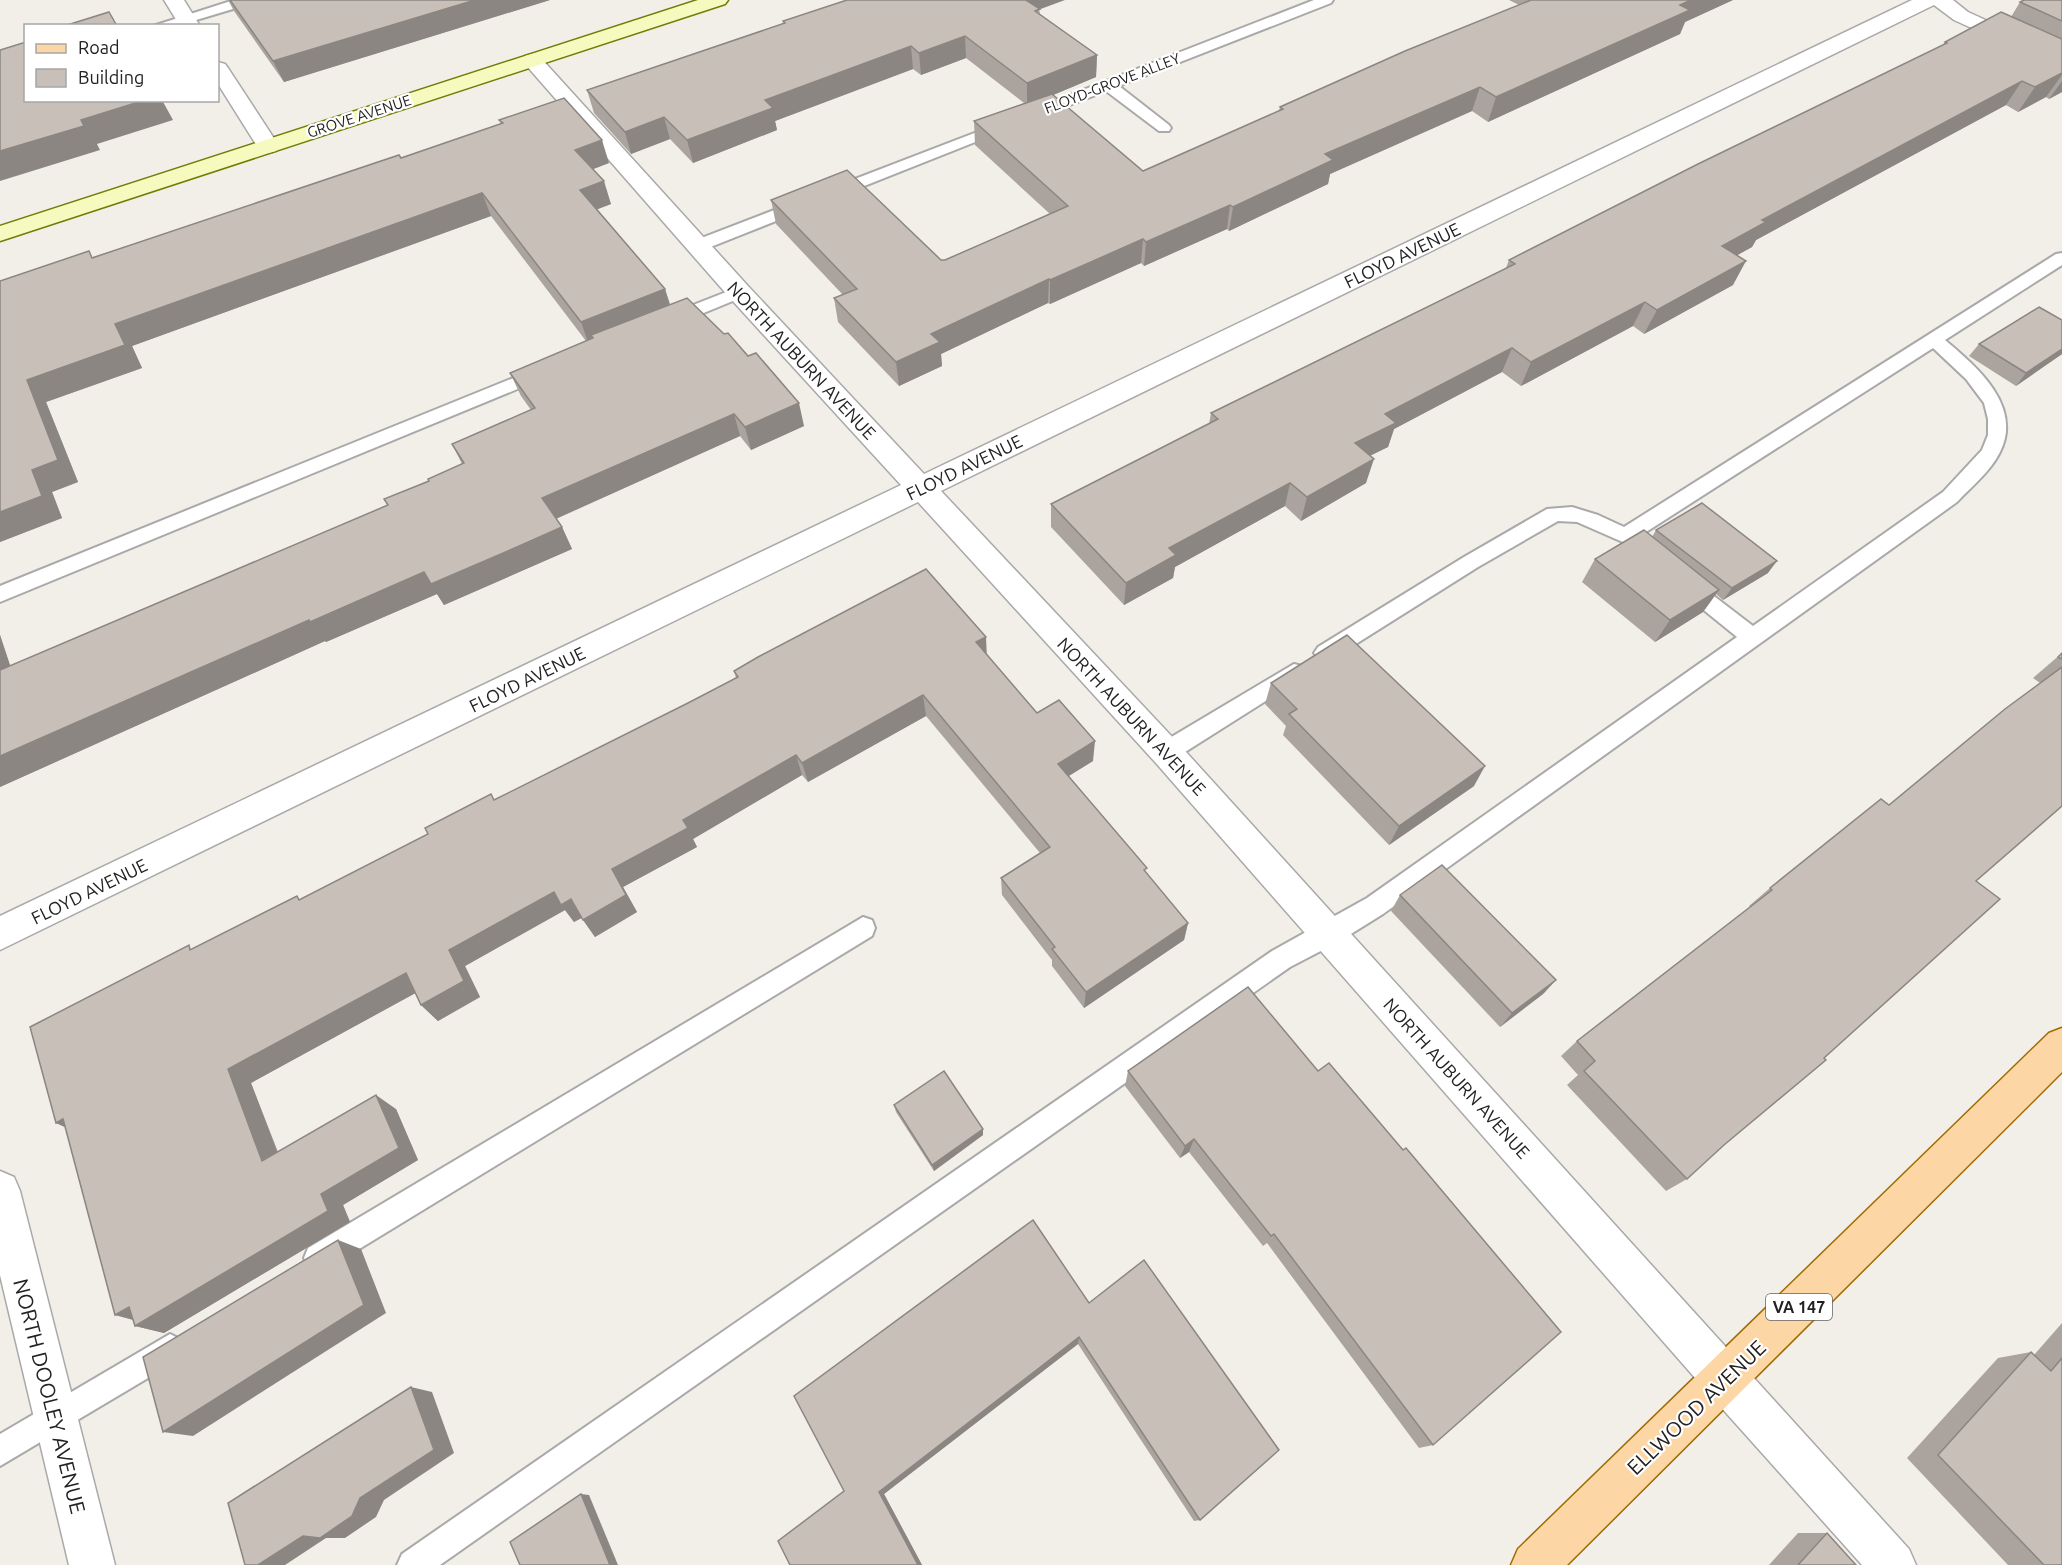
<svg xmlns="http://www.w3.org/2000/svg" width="2062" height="1565" viewBox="0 0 2062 1565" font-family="Ubuntu,sans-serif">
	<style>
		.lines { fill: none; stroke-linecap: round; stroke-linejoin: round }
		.lane-casing { stroke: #a9a9a9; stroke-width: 4 }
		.street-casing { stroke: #a9a9a9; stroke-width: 3 }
		.secondary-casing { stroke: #707d05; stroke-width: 3 }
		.primary-casing { stroke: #a06b00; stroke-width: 3 }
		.lane { fill: #fff; fill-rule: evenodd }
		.street { fill: #fff; fill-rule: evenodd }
		.secondary { fill: #f7fabf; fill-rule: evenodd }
		.primary { fill: #fcd6a4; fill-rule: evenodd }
		.wall { fill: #aba49e }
		.shaded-wall { fill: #8b8681 }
		.building { fill: #c7bfb8; stroke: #8b8681; stroke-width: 1.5 }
		.labels { text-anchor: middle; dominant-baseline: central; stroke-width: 4.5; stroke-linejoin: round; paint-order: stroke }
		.far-street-label { font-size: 15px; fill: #222; stroke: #fff }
		.shield { fill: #fff; stroke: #646464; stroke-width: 1.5 }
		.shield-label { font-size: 16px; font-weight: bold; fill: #222 }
		.street-label { font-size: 18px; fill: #222; stroke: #fff }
		.near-street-label { font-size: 21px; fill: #222; stroke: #fff }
	</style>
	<rect width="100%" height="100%" fill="#f2efe9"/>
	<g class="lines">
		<defs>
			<g id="lane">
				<path d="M 234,0 L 255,0 L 253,3 L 176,26 L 153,26 Z"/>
				<path d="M 1314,0 L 1333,0 L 1331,3 L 1119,86 L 1169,125 L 1171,128 L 1169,131 L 1159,131 L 1106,91 L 1039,117 L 1029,117 L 1027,114 L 1029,111 Z"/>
				<path d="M 1003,122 L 1010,126 L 1008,129 L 703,250 L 697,251 L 689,246 L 691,242 Z"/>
				<path d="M 2062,253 L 2062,265 L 1945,340 C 1977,367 2023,406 2000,452 C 1990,472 1972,486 1957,502 L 1383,914 L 1338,942 L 1290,967 L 440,1565 L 397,1565 L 402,1554 L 1272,951 L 1367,898 L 1737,637 L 1679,590 L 1676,585 L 1679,580 L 1686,577 L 1693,580 L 1753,626 L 1943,492 L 1982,450 L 1988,435 L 1988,419 L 1984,403 L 1966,379 L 1933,348 L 1632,541 L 1625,543 L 1577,522 L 1558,521 L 1478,567 L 1332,659 L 1325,661 L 1318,659 L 1314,653 L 1318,647 L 1464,557 L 1547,509 L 1572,507 L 1598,515 L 1624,527 L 2056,254 Z"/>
				<path d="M 739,287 L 745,288 L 747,292 L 745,296 L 677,324 L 665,324 L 662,320 L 665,316 Z"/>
				<path d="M 543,366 L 549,368 L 552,372 L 549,376 L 0,602 L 0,586 Z"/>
				<path d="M 1294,664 L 1302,666 L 1305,672 L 1302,678 L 1174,759 L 1166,761 L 1158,759 L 1155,752 L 1158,745 Z"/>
				<path d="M 863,917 L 872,920 L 875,928 L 872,936 L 328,1268 L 318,1272 L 308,1268 L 304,1258 L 308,1248 Z"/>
				<path d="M 170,1334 L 180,1339 L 185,1349 L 180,1359 L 0,1466 L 0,1434 Z"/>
			</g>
			<g id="street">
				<path d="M 164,0 L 184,0 L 200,26 L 180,26 Z"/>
				<path d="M 1912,0 L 1953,0 L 1968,12 L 2062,55 L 2062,69 L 1954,20 L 1934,5 L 941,491 L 1177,742 L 1909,1549 L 1916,1565 L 1862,1565 L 1710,1395 L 1155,762 L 918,502 L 0,950 L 0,916 L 901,485 L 730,298 L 525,64 L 522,60 L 525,56 L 532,54 L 539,56 L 748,286 L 924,474 Z"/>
				<path d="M 218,62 L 225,64 L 228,68 L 279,146 L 276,151 L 268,153 L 260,151 L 257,146 L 218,84 Z"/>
				<path d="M 0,1171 L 14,1177 L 20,1191 L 115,1565 L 69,1565 L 0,1275 Z"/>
			</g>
			<path id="secondary" d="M 698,0 L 728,0 L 725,4 L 0,241 L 0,226 Z"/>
			<path id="primary" d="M 2062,1028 L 2062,1072 L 1567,1565 L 1511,1565 L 1518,1549 L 2049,1033 Z"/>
		</defs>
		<use href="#lane" class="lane-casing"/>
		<use href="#street" class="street-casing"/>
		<use href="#secondary" class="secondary-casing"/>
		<use href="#primary" class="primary-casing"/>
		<use href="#lane" class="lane"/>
		<use href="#street" class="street"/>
		<use href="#secondary" class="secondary"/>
		<use href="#primary" class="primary"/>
	</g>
	<g class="wall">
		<path d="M 228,0 L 550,0 L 284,82 L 234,11 Z"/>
		<path d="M 1509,0 L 1733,0 L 1685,22 L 1680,34 L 1488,122 L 1472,111 L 1330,174 L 1328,184 L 1229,231 L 1227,229 L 1144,266 L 1141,263 L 1050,304 L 1048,303 L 941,354 L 942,366 L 899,386 L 838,322 L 834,298 L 843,295 L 776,224 L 771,200 L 941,260 L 945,260 L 1050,214 L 975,145 L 974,121 L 1024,103 L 966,58 L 921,75 L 913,69 L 775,121 L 777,130 L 693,163 L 670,139 L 631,154 L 594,113 L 587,90 L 784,23 L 783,21 L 1039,9 L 1040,14 L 1097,55 L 1096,77 L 1053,95 L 1143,171 L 1279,111 L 1280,107 L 1519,5 Z"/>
		<path d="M 2062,0 L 2062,92 L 2049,99 L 2046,97 L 2018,112 L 2006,105 L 1756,240 L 1752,247 L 1737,255 L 1733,285 L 1644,334 L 1633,326 L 1521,386 L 1502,372 L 1394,429 L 1388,447 L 1370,456 L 1366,483 L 1301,521 L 1285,506 L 1175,567 L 1173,578 L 1124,605 L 1051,527 L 1051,504 L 1209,424 L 1211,413 L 1506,268 L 1509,260 L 1943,45 L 1945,42 L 2011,17 L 2020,2 Z"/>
		<path d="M 499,120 L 609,163 L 593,169 L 611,204 L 597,209 L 665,289 L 670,304 L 804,426 L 751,450 L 740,436 L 556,519 L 562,527 L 572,549 L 528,568 L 444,605 L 437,594 L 326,642 L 325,641 L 0,787 L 0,635 L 10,666 L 388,505 L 429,481 L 462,464 L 452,444 L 531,410 L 521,396 L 510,373 L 586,341 L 491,216 L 132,346 L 142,368 L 46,402 L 78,482 L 52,492 L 62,518 L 0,542 L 0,281 L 93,257 L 401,158 L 501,124 Z"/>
		<path d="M 2062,320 L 2062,354 L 2016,386 L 1969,356 L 1979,344 Z"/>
		<path d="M 1656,530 L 1768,573 L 1723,600 L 1716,594 L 1703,612 L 1655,642 L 1582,582 L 1595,559 L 1652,537 Z"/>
		<path d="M 2062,653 L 2062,806 L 1976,881 L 1687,1179 L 1666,1191 L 1567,1085 L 1578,1075 L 1561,1056 L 1577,1041 L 1750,907 L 1749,906 L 1770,888 L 1889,805 L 2040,683 L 2033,678 Z"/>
		<path d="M 987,655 L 1037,713 L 1093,761 L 1069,776 L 1146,873 L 1188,923 L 1184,940 L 1084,1008 L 1052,966 L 1052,960 L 1002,895 L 1001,878 L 1040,853 L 926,716 L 808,782 L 802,775 L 693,839 L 697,847 L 623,887 L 637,912 L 595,937 L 582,918 L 574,922 L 565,910 L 465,966 L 480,997 L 438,1021 L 421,1005 L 415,993 L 251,1083 L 278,1152 L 396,1109 L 418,1160 L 343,1205 L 350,1222 L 164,1333 L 135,1326 L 133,1320 L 115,1315 L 65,1127 L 56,1123 L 193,948 L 301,899 L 495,800 L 688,703 L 736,678 L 734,671 Z"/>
		<path d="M 1271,683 L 1474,786 L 1389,845 L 1283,735 L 1286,726 L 1265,704 Z"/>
		<path d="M 1400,895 L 1556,980 L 1543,994 L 1500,1027 L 1391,911 Z"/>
		<path d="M 1248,987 L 1433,1445 L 1419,1448 L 1267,1243 L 1263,1246 L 1189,1152 L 1180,1158 L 1125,1086 L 1128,1071 Z"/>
		<path d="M 894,1105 L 983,1135 L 934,1171 L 896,1112 Z"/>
		<path d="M 1089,1303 L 1200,1520 L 1194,1521 L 1078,1344 L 884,1494 L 922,1565 L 790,1565 Z"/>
		<path d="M 2062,1323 L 2062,1565 L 2008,1565 L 1907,1458 L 1998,1358 L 2031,1352 L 2034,1355 Z"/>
		<path d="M 1798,1533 L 1827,1533 L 1856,1565 L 1769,1565 Z"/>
	</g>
	<g class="shaded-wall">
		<path d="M 475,0 L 550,0 L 284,82 L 273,61 Z"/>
		<path d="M 1019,0 L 1065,0 L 1019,17 Z"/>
		<path d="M 1691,0 L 1733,0 L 1685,22 L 1680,34 L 1488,122 L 1496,97 Z"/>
		<path d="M 965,36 L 966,58 L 921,75 L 919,53 Z"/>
		<path d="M 911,46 L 913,69 L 775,121 L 777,130 L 693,163 L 687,140 L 765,100 Z"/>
		<path d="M 1097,55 L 1096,77 L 1027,106 L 1027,83 Z"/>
		<path d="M 2062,73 L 2062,75 L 2046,97 L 2018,112 L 2035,87 Z"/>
		<path d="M 2022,81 L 2006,105 L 1756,240 L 1752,247 L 1709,271 L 1722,246 L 1762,220 Z"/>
		<path d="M 2062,81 L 2062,92 L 2049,99 Z"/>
		<path d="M 1480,87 L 1472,111 L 1330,174 L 1328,184 L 1229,231 L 1233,207 L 1325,154 Z"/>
		<path d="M 145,100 L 162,100 L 173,120 L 97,144 L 100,150 L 0,181 L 0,151 L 81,120 Z"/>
		<path d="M 664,117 L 670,139 L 631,154 L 625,132 Z"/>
		<path d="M 602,140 L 609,163 L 583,173 L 575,150 Z"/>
		<path d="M 604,181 L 611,204 L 588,213 L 580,190 Z"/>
		<path d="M 482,193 L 491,216 L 132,346 L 142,368 L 46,402 L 78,482 L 52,492 L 62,518 L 0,542 L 0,512 L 32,470 L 27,380 L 115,324 Z"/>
		<path d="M 1230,205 L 1227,229 L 1144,266 L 1146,242 Z"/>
		<path d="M 1143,239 L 1141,263 L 1050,304 L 1050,280 Z"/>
		<path d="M 1746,261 L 1733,285 L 1644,334 L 1657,310 Z"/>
		<path d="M 1049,279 L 1048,303 L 941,354 L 942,366 L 899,386 L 896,362 L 931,334 Z"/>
		<path d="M 665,289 L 672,312 L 593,338 L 591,335 L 594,343 L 589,345 L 581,322 Z"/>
		<path d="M 1645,302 L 1633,326 L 1521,386 L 1531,362 Z"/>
		<path d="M 1512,348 L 1502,372 L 1394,429 L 1388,447 L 1348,466 L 1355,443 L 1385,414 Z"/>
		<path d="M 2062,349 L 2062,354 L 2016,386 L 2026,373 Z"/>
		<path d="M 799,403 L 804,426 L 751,450 L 745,427 Z"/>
		<path d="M 734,414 L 740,436 L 553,520 L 542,498 Z"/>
		<path d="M 1374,459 L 1366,483 L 1301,521 L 1307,497 Z"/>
		<path d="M 1290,483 L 1285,506 L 1175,567 L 1173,578 L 1124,605 L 1126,583 L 1169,548 Z"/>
		<path d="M 562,527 L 572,549 L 444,605 L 437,594 L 326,642 L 325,641 L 0,787 L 0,756 L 309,620 L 424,572 Z"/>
		<path d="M 1777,561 L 1768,573 L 1723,600 L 1732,588 Z"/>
		<path d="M 1719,590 L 1703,612 L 1655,642 L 1670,620 Z"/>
		<path d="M 0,635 L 19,692 L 0,676 Z"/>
		<path d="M 986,637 L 987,659 L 976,642 Z"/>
		<path d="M 923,695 L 926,716 L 808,782 L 802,763 Z"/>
		<path d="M 1095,741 L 1093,761 L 1057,783 L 1058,764 Z"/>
		<path d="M 796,755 L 802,775 L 693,839 L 697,847 L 623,887 L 637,912 L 595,937 L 583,920 L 612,869 L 683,820 Z"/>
		<path d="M 1485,766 L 1474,786 L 1389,845 L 1399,826 Z"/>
		<path d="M 554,892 L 571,899 L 583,917 L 574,922 L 565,910 L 465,966 L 480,997 L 438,1021 L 421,1005 L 449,950 Z"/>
		<path d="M 1188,923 L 1184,940 L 1084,1008 L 1086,992 Z"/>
		<path d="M 406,973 L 423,989 L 251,1083 L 285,1172 L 262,1161 L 228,1069 Z"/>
		<path d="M 1556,980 L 1543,994 L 1500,1027 L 1512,1013 Z"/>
		<path d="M 376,1095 L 396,1109 L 418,1160 L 343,1205 L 350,1222 L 164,1333 L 135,1326 L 142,1322 L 115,1315 L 321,1194 Z"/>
		<path d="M 63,1119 L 85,1136 L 56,1123 Z"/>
		<path d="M 983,1129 L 983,1135 L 934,1171 L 932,1165 Z"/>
		<path d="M 1194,1139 L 1189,1152 L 1180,1158 L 1185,1146 Z"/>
		<path d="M 338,1240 L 361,1249 L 386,1313 L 193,1436 L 163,1432 Z"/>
		<path d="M 1079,1337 L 1078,1344 L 884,1494 L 922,1565 L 918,1565 L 879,1492 Z"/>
		<path d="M 411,1387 L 432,1392 L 454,1453 L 384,1500 L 376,1517 L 345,1538 L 326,1538 L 285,1565 L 258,1565 Z"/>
		<path d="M 581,1494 L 589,1495 L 618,1565 L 610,1565 Z"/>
	</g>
	<g class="building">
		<path d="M 230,0 L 475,0 L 273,61 Z"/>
		<path d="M 847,0 L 1026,0 L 1040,9 L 1035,11 L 1097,55 L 1027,83 L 965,36 L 919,53 L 911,46 L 765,100 L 773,108 L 687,140 L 664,117 L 625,132 L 587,90 L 785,23 L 783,21 Z"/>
		<path d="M 1531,0 L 1691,0 L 1680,5 L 1690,10 L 1496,97 L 1480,87 L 1325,154 L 1333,160 L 1233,207 L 1230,205 L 1146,242 L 1143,239 L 1050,280 L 1049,279 L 931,334 L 940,342 L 896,362 L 834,298 L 857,289 L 771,200 L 847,170 L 941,260 L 945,260 L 1068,206 L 974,121 L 1052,94 L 1143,171 L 1283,109 L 1280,107 L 1405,51 Z"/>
		<path d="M 2024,0 L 2062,0 L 2062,21 L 2020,2 Z"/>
		<path d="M 109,12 L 117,26 L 64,26 Z"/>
		<path d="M 2001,12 L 2062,39 L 2062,73 L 2035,87 L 2022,81 L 1762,220 L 1766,222 L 1722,246 L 1746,261 L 1657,310 L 1645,302 L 1531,362 L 1512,348 L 1385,414 L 1396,423 L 1355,443 L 1374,459 L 1307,497 L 1290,483 L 1169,548 L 1176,555 L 1126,583 L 1051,504 L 1218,419 L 1211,413 L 1515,264 L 1509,260 L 1698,164 L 1947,43 L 1945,42 Z"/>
		<path d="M 26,42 L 26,100 L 145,100 L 81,120 L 84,126 L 0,151 L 0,50 Z"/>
		<path d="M 564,98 L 602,140 L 575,150 L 604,181 L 580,190 L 665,289 L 581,322 L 482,193 L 115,324 L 125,345 L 27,380 L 58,460 L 32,470 L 42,496 L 0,512 L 0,281 L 89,251 L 92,258 L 399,155 L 401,158 L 503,123 L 499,120 Z"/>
		<path d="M 687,298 L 724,334 L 728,333 L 748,356 L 756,353 L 799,403 L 745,427 L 734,414 L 542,498 L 562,527 L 517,547 L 431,584 L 424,572 L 310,622 L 309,620 L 0,756 L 0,670 L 388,505 L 384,499 L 429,481 L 428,479 L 464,463 L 452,444 L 535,408 L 510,373 L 593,338 L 591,335 Z"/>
		<path d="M 2039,307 L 2062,320 L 2062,349 L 2026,373 L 1979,344 Z"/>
		<path d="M 1702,503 L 1777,561 L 1732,588 L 1656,530 Z"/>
		<path d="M 1644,530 L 1719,590 L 1670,620 L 1595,559 Z"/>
		<path d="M 926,569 L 986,637 L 976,642 L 1037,713 L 1059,700 L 1095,741 L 1058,764 L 1147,868 L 1144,870 L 1188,923 L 1086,992 L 1052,949 L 1055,947 L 1001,878 L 1050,847 L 923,695 L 802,763 L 796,755 L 683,820 L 688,828 L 612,869 L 626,895 L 583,920 L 571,899 L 561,905 L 554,892 L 449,950 L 464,981 L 421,1005 L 406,973 L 228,1069 L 262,1161 L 376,1095 L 399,1148 L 321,1194 L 328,1211 L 135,1326 L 129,1307 L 115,1315 L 63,1119 L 56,1123 L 30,1027 L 189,945 L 190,950 L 297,896 L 299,900 L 428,834 L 425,828 L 491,794 L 494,800 L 688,703 L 738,677 L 734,671 L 758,657 Z"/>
		<path d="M 1347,635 L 1485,766 L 1399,826 L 1289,714 L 1297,709 L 1271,683 Z"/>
		<path d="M 2062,653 L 2062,659 L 2058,657 Z"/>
		<path d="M 2062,667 L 2062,806 L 1976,881 L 2000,899 L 1824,1058 L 1826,1060 L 1724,1145 L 1687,1179 L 1584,1071 L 1595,1061 L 1577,1041 L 1772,890 L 1770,888 L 1881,799 L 1889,805 L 2005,709 Z"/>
		<path d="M 1442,865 L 1556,980 L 1512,1013 L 1400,895 Z"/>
		<path d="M 1248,987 L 1318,1071 L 1329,1063 L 1403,1150 L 1406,1148 L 1561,1332 L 1433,1445 L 1274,1234 L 1271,1236 L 1194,1139 L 1185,1146 L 1128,1071 Z"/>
		<path d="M 944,1071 L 983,1129 L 932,1165 L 894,1105 Z"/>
		<path d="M 1033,1220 L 1089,1303 L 1144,1260 L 1279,1450 L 1200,1520 L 1079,1337 L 879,1492 L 918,1565 L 790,1565 L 778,1541 L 844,1491 L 794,1396 Z"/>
		<path d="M 338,1240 L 364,1305 L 163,1432 L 143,1357 Z"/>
		<path d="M 2031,1352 L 2051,1371 L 2062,1358 L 2062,1565 L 2044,1565 L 1938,1455 Z"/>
		<path d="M 411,1387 L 434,1450 L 360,1498 L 352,1516 L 320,1538 L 303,1536 L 258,1565 L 245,1565 L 228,1503 Z"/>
		<path d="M 581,1494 L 610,1565 L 520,1565 L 510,1542 Z"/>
		<path d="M 1827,1533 L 1856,1565 L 1798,1565 Z"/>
	</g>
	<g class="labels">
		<g class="far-street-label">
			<text transform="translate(1112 83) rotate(-21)">FLOYD-GROVE ALLEY</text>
			<text transform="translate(359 116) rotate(-18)">GROVE AVENUE</text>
		</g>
		<rect class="shield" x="1766" y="1294" width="66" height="26" rx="4.5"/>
		<g class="shield-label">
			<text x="1799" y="1307">VA 147</text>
		</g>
		<g class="street-label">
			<text transform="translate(1402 255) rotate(-26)">FLOYD AVENUE</text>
			<text transform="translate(802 360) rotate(47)">NORTH AUBURN AVENUE</text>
			<text transform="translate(964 467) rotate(-26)">FLOYD AVENUE</text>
			<text transform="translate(527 679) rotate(-26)">FLOYD AVENUE</text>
			<text transform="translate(1132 716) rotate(47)">NORTH AUBURN AVENUE</text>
			<text transform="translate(89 891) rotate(-26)">FLOYD AVENUE</text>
			<text transform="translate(1457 1078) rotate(48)">NORTH AUBURN AVENUE</text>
		</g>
		<g class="near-street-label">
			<text transform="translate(50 1396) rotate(76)">NORTH DOOLEY AVENUE</text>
			<text transform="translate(1696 1407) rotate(-44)">ELLWOOD AVENUE</text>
		</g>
	</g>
	<rect x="24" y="24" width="195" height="78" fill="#ffffff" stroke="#a7a7a7" stroke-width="1.5"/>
	<rect x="36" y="44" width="30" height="9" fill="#fcd6a4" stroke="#a7a7a7" stroke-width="1.5"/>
	<text x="78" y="54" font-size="18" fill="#222222">Road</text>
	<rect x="36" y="69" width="30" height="18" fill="#c7bfb8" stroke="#a7a7a7" stroke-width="1.5"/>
	<text x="78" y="84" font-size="18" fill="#222222">Building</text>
</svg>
